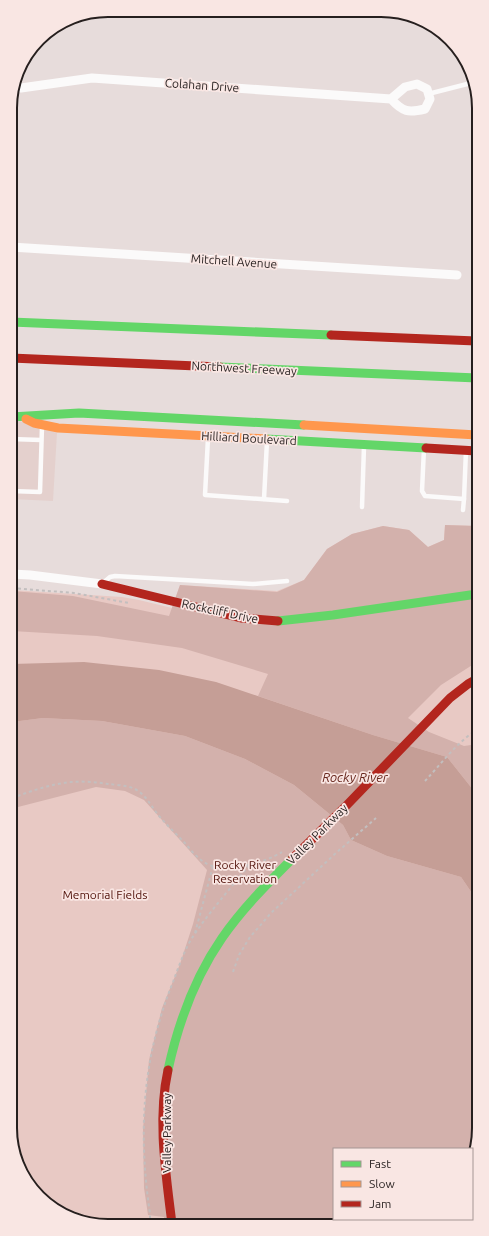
<svg xmlns="http://www.w3.org/2000/svg" width="489" height="1236" viewBox="0 0 489 1236" font-family="Ubuntu,sans-serif">
	<style>
		.built { fill: #e4d0cd }
		.green { fill: #e8c9c4 }
		.forest { fill: #d3b1ac }
		.water { fill: #c59e96 }
		.lines { fill: none; stroke-linecap: round; stroke-linejoin: round }
		.path { stroke: #c3bfbf; stroke-width: 2; stroke-dasharray: 3 3; stroke-linecap: butt }
		.lane { stroke: #fbfafa; stroke-width: 4.5 }
		.street { stroke: #fbfafa; stroke-width: 9 }
		.fast { stroke: #63d668; stroke-width: 9 }
		.slow { stroke: #ff974d; stroke-width: 9 }
		.jam { stroke: #b3261e; stroke-width: 9 }
		.labels { text-anchor: middle; dominant-baseline: central; stroke-width: 3.5; stroke-linejoin: round; paint-order: stroke }
		.street-label { font-size: 12px; fill: #261f1e; stroke: #f9e6e3 }
		.park-label { font-size: 12px; fill: #501109; stroke: #f9e6e3 }
		.water-label { font-size: 13px; font-style: italic; fill: #68271d; stroke: #f9e6e3 }
		.rim { fill: none; stroke: #261f1e; stroke-width: 2 }
	</style>
	<rect width="100%" height="100%" fill="#e7dcdb"/>
	<path class="built" d="M 11,421 L 25,422 L 57,433 L 53,501 L 11,499 Z"/>
	<path class="green" d="M 445,525 L 477,526 L 479,1134 L 472,1152 L 472,1149 L 334,1149 L 334,1219 L 414,1219 L 406,1223 L 89,1224 L 43,1202 L 13,1153 L 12,590 L 122,597 L 139,600 L 172,608 L 180,585 L 277,591 L 304,580 L 327,549 L 352,534 L 383,526 L 409,530 L 428,547 L 444,540 Z"/>
	<g class="forest">
		<path d="M 445,525 L 477,526 L 477,662 L 441,685 L 408,718 L 429,732 L 464,746 L 478,744 L 478,796 L 447,757 L 373,735 L 258,696 L 268,674 L 182,648 L 97,636 L 12,631 L 12,591 L 73,596 L 169,616 L 180,585 L 277,592 L 304,580 L 327,549 L 352,534 L 383,526 L 409,530 L 428,547 L 444,540 Z"/>
		<path d="M 43,718 L 102,721 L 185,736 L 245,759 L 294,785 L 343,825 L 351,840 L 387,856 L 461,877 L 478,902 L 479,1134 L 472,1152 L 472,1149 L 334,1149 L 334,1219 L 414,1219 L 406,1223 L 165,1224 L 164,1217 L 148,1215 L 144,1188 L 143,1129 L 149,1060 L 162,1008 L 180,964 L 193,924 L 207,870 L 144,800 L 125,791 L 96,787 L 18,807 L 12,811 L 12,722 Z"/>
	</g>
	<path class="water" d="M 84,662 L 159,670 L 216,682 L 373,735 L 447,757 L 478,796 L 478,902 L 461,877 L 387,856 L 351,840 L 343,825 L 294,785 L 245,759 L 185,736 L 102,721 L 43,718 L 12,722 L 12,664 Z"/>
	<g class="lines">
		<g class="path">
			<path d="M 12,588 L 74,593 L 129,603"/>
			<path d="M 425,781 C 441,764 458,741 478,729"/>
			<path d="M 12,798 C 31,791 51,784 71,782 C 83,781 96,782 108,784 C 116,785 127,785 135,789 C 146,795 151,806 159,816 C 167,825 176,834 184,842 C 190,849 196,857 204,862 C 221,875 265,863 282,852"/>
			<path d="M 195,933 L 213,866"/>
			<path d="M 233,972 L 239,955 L 250,937 L 271,913 L 336,853 L 376,818"/>
			<path d="M 148,1224 L 150,1219 L 150,1214 C 138,1132 142,1059 173,982 C 179,966 185,948 194,935 C 210,911 231,888 249,865"/>
		</g>
		<g class="lane">
			<path d="M 428,94 L 475,82"/>
			<path d="M 208,438 L 205,495 L 287,501"/>
			<path d="M 11,439 L 41,440"/>
			<path d="M 424,448 L 422,491 L 425,496 L 464,499 L 466,450"/>
			<path d="M 11,491 L 40,492 L 42,426"/>
			<path d="M 264,499 L 267,441"/>
			<path d="M 362,507 L 364,446"/>
			<path d="M 463,510 L 464,499"/>
			<path d="M 103,583 L 110,577 L 115,576 L 253,584 L 287,581"/>
		</g>
		<g class="street">
			<path d="M 14,87 L 21,88 L 92,78 L 391,99 C 403,112 408,113 425,109 L 430,99 L 427,89 L 417,84 L 405,87 L 391,99"/>
			<path d="M 11,247 L 457,275"/>
			<path d="M 12,574 L 30,575 L 102,584"/>
		</g>
		<g class="fast">
			<path d="M 11,322 L 331,335"/>
			<path d="M 220,367 L 477,378"/>
			<path d="M 11,417 L 79,413 L 304,425"/>
			<path d="M 266,439 L 426,448"/>
			<path d="M 278,621 L 333,615 L 477,594"/>
			<path d="M 168,1070 C 178,1024 195,977 222,938 C 242,909 267,884 292,859"/>
		</g>
		<g class="slow">
			<path d="M 26,419 L 34,423 L 58,428 L 266,439"/>
			<path d="M 304,425 L 477,435"/>
		</g>
		<g class="jam">
			<path d="M 331,335 L 476,341"/>
			<path d="M 11,358 L 220,367"/>
			<path d="M 426,448 L 477,451"/>
			<path d="M 102,584 L 241,618 L 278,621"/>
			<path d="M 292,859 L 345,807 L 450,698 L 468,684 L 477,679"/>
			<path d="M 168,1070 C 157,1120 166,1174 172,1224"/>
		</g>
	</g>
	<g class="labels">
		<g class="street-label">
			<text transform="translate(202 85) rotate(4)">Colahan Drive</text>
			<text transform="translate(234 261) rotate(4)">Mitchell Avenue</text>
			<text transform="translate(244 368) rotate(3)">Northwest Freeway</text>
			<text transform="translate(249 438) rotate(3)">Hilliard Boulevard</text>
			<text transform="translate(220 611) rotate(12)">Rockcliff Drive</text>
			<text transform="translate(317 834) rotate(-45)">Valley Parkway</text>
			<text transform="translate(166 1133) rotate(-90)">Valley Parkway</text>
		</g>
		<g class="park-label">
			<text x="245" y="864">Rocky River<tspan x="245" dy="14">Reservation</tspan></text>
			<text x="105" y="894">Memorial Fields</text>
		</g>
		<g class="water-label">
			<text x="355" y="777">Rocky River</text>
		</g>
	</g>
	<path d="M0 0H489V1236H0ZM108 17H381A91 91 0 0 1 472 108V1128A91 91 0 0 1 381 1219H108A91 91 0 0 1 17 1128V108A91 91 0 0 1 108 17Z" fill="#f9e6e3" fill-rule="evenodd"/>
	<path class="rim" d="M108 17H381A91 91 0 0 1 472 108V1128A91 91 0 0 1 381 1219H108A91 91 0 0 1 17 1128V108A91 91 0 0 1 108 17Z"/>
	<rect x="333" y="1148" width="140" height="72" fill="#f9e6e3" stroke="#a59694"/>
	<rect x="341" y="1161" width="20" height="6" fill="#63d668" stroke="#a59694"/>
	<text x="369" y="1168" font-size="12" fill="#261f1e">Fast</text>
	<rect x="341" y="1181" width="20" height="6" fill="#ff974d" stroke="#a59694"/>
	<text x="369" y="1188" font-size="12" fill="#261f1e">Slow</text>
	<rect x="341" y="1201" width="20" height="6" fill="#b3261e" stroke="#a59694"/>
	<text x="369" y="1208" font-size="12" fill="#261f1e">Jam</text>
</svg>
